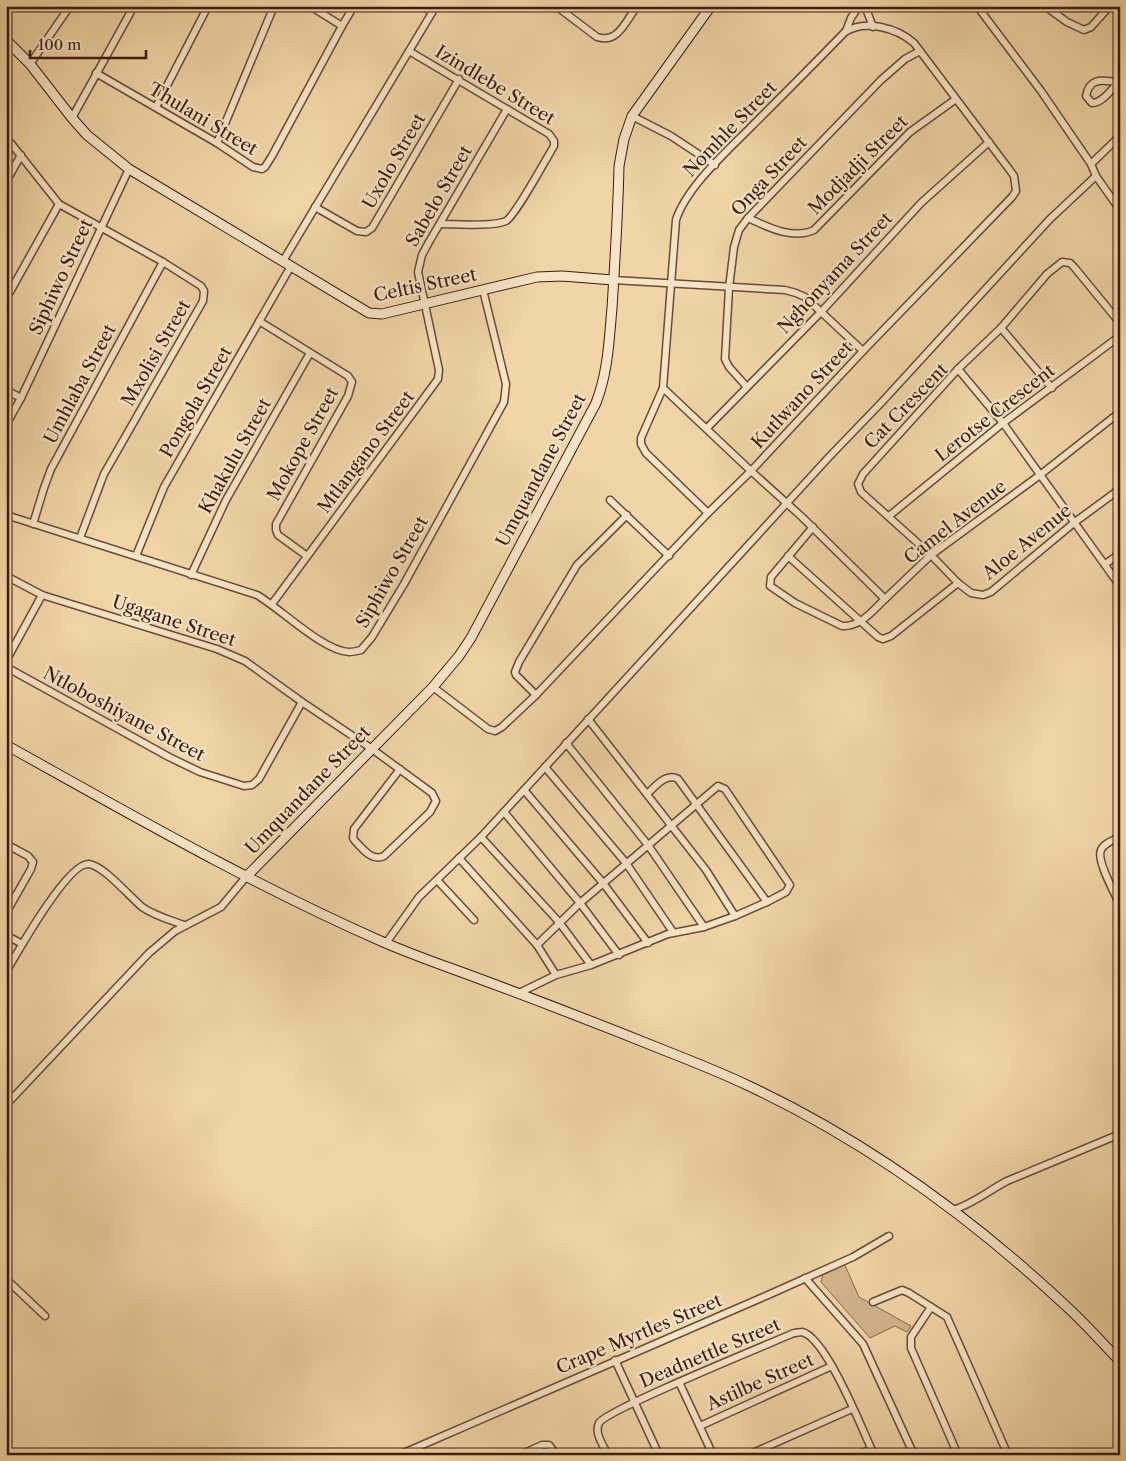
<svg xmlns="http://www.w3.org/2000/svg" width="1126" height="1461" viewBox="0 0 1126 1461" font-family="'Libre Caslon Text',serif">
	<style>
		.green { fill: #d2b58d; stroke: #87684e }
		.lines { fill: none; stroke-linecap: round; stroke-linejoin: round }
		.street-casing { stroke: #694a35; stroke-width: 9 }
		.secondary-casing { stroke: #3c1b0f; stroke-width: 11 }
		.street { stroke: #f6e4c6; stroke-width: 6 }
		.secondary { stroke: #f6e4c6; stroke-width: 9 }
		.labels { text-anchor: middle; dominant-baseline: central; stroke-width: 4.5; stroke-linejoin: round; paint-order: stroke }
		.street-label { font-size: 18px; fill: #3c1b0f; stroke: #f6e4c6 }
	</style>
	<rect width="100%" height="100%" fill="#f1d5a7"/>
	<filter id="stains"><feTurbulence type="fractalNoise" baseFrequency=".004" numOctaves="4"/><feColorMatrix values="0 0 0 0 .2 0 0 0 0 .09 0 0 0 0 .02 0 0 0 .5 -.17"/></filter>
	<radialGradient id="worn" r=".72"><stop offset=".6" stop-color="#630" stop-opacity="0"/><stop offset="1" stop-color="#630" stop-opacity=".3"/></radialGradient>
	<path class="green" d="M 844,1263 L 859,1297 L 911,1326 L 907,1332 L 895,1326 L 870,1338 L 821,1282 L 823,1274 Z"/>
	<g class="lines">
		<defs>
			<g id="street">
				<path d="M 310,6 L 342,26"/>
				<path d="M 422,6 L 432,12"/>
				<path d="M 556,6 L 597,37 C 618,44 626,21 637,6"/>
				<path d="M 865,6 L 873,27"/>
				<path d="M 977,6 L 1041,91 L 1091,164 L 1096,176 L 1120,210"/>
				<path d="M 1045,6 L 1067,22 L 1084,30 L 1091,27 L 1110,6"/>
				<path d="M 846,31 L 851,18 L 859,6"/>
				<path d="M 409,51 L 549,134 L 554,141 L 554,146 C 546,159 516,215 506,221 C 493,227 456,224 440,224"/>
				<path d="M 30,64 L 70,6"/>
				<path d="M 96,73 L 217,143 L 253,167 L 262,169 L 265,167 L 272,156 L 342,26 L 354,6"/>
				<path d="M 1119,82 C 1103,81 1090,76 1086,96 L 1092,103 C 1103,103 1112,88 1120,81"/>
				<path d="M 156,107 L 208,6"/>
				<path d="M 632,116 L 671,136 L 715,165"/>
				<path d="M 72,118 L 134,6"/>
				<path d="M 6,137 L 59,204 L 163,262 L 201,286 L 204,291 L 203,301 L 104,474 L 80,538"/>
				<path d="M 217,143 L 274,6"/>
				<path d="M 1091,164 L 1120,136"/>
				<path d="M 6,182 L 21,155"/>
				<path d="M 315,207 L 357,231 L 366,232 L 372,228 L 459,79"/>
				<path d="M 748,218 C 768,227 792,240 814,230 L 910,132 L 956,99"/>
				<path d="M 283,261 L 436,6"/>
				<path d="M 613,280 L 785,290 L 796,293 L 805,297 L 863,351"/>
				<path d="M 6,299 L 59,204"/>
				<path d="M 259,321 L 348,376 L 352,382 L 348,396 L 276,524 L 276,530 L 278,535 L 307,556"/>
				<path d="M 1001,328 L 1052,388"/>
				<path d="M 958,369 L 1001,328 L 1047,274 L 1062,262 L 1070,263 L 1074,267 L 1120,323"/>
				<path d="M 747,387 L 729,367 L 725,359 L 729,288 L 734,247 L 739,230 L 748,218 L 881,80 L 905,59 L 920,51"/>
				<path d="M 663,388 L 641,438 L 641,444 L 646,453 L 708,513"/>
				<path d="M 6,390 L 21,398"/>
				<path d="M 6,425 L 21,398 L 129,169"/>
				<path d="M 707,428 L 821,312 L 921,203 L 989,142"/>
				<path d="M 1120,489 L 1075,522 L 991,592 L 983,595 L 971,593 L 958,583 L 931,555 L 861,492 L 858,484 L 863,474 L 958,369 L 1003,423 L 1120,586"/>
				<path d="M 610,500 L 669,556"/>
				<path d="M 6,515 L 257,595 C 281,609 323,651 349,652 C 353,652 357,651 361,650 L 372,637 L 404,584 L 504,402 L 506,384 L 483,290"/>
				<path d="M 889,516 L 1003,423 L 1120,336"/>
				<path d="M 33,524 L 44,488 L 51,469 L 163,262"/>
				<path d="M 813,527 L 771,577 L 770,586 L 795,603 L 842,626 C 861,627 873,610 885,599"/>
				<path d="M 136,556 L 164,487 L 291,266"/>
				<path d="M 788,556 L 878,637 L 883,639 L 891,636 L 958,583"/>
				<path d="M 1105,564 L 1120,554"/>
				<path d="M 191,575 L 226,500 L 310,353"/>
				<path d="M 6,576 L 42,595 L 217,649 L 245,661 L 302,702 L 372,749 L 432,793 L 436,801 L 430,812 L 384,856 C 372,862 363,849 355,841 L 353,838 L 354,829 L 400,769"/>
				<path d="M 272,604 L 438,379 L 439,370 L 418,272 L 422,255 L 429,242 L 507,109"/>
				<path d="M 6,661 L 42,595"/>
				<path d="M 6,667 L 169,757 L 200,772 L 244,786 L 252,785 L 259,779 L 302,702"/>
				<path d="M 433,687 L 488,729 L 495,731 L 502,727 L 536,695 L 708,513 L 751,471 L 863,351 L 1012,197 L 1016,191 L 1014,176 L 1009,169 L 914,43 C 897,28 865,19 845,32 C 814,64 782,96 750,128 C 726,152 686,188 676,220 L 663,388 L 751,471 L 802,517 L 885,599 L 931,555 L 1040,475 L 1120,412"/>
				<path d="M 536,695 L 516,675 L 515,672 L 519,662 L 577,565 L 627,515"/>
				<path d="M 588,719 L 706,870 L 735,916"/>
				<path d="M 566,743 L 648,845 L 704,927"/>
				<path d="M 545,767 L 626,863 L 673,932"/>
				<path d="M 524,790 L 603,883 L 648,943"/>
				<path d="M 647,794 C 655,787 666,772 678,779 L 767,902"/>
				<path d="M 504,812 L 580,903 L 619,955"/>
				<path d="M 481,837 L 559,922 L 591,965"/>
				<path d="M 1120,837 C 1114,840 1104,843 1101,850 C 1096,860 1115,894 1120,905"/>
				<path d="M 6,844 L 28,856 L 33,862 L 31,869 L 6,913"/>
				<path d="M 459,858 L 537,945 L 556,975"/>
				<path d="M 437,880 L 474,920"/>
				<path d="M 1113,889 L 1120,886"/>
				<path d="M 6,935 L 22,944"/>
				<path d="M 386,943 L 419,897 L 481,837 L 829,457 L 881,403 L 1050,219 L 1096,176"/>
				<path d="M 6,972 C 17,953 68,862 89,864 C 104,866 130,897 142,907 C 155,916 170,920 184,925"/>
				<path d="M 519,993 L 556,975 L 591,965 L 668,934 L 704,927 L 735,916 L 767,902 L 786,892 L 790,885 L 725,789 L 718,786 L 580,903 L 537,945"/>
				<path d="M 6,1105 L 149,953 L 175,931 L 221,907 L 246,877"/>
				<path d="M 953,1210 C 973,1204 988,1191 1007,1181 L 1120,1134"/>
				<path d="M 805,1278 L 863,1344 L 914,1455"/>
				<path d="M 6,1279 L 45,1316"/>
				<path d="M 873,1302 L 902,1290 L 909,1293 L 947,1317 L 1008,1455"/>
				<path d="M 931,1307 L 911,1337 L 911,1348 L 958,1455"/>
				<path d="M 615,1360 L 659,1455"/>
				<path d="M 679,1382 L 713,1455"/>
				<path d="M 700,1426 L 832,1366"/>
				<path d="M 399,1455 L 768,1295 L 853,1257 L 889,1236"/>
				<path d="M 520,1455 L 542,1445 L 549,1445 L 557,1455"/>
				<path d="M 608,1455 C 603,1445 594,1433 599,1423 C 606,1410 769,1344 794,1333 C 795,1333 801,1332 802,1332 C 826,1337 863,1431 874,1455"/>
				<path d="M 748,1455 L 852,1409"/>
				<path d="M 858,1455 L 871,1449"/>
			</g>
			<g id="secondary">
				<path d="M 6,40 L 30,64 L 72,118 L 87,135 L 129,169 L 369,313 L 382,314 L 537,277 L 562,276 L 613,280"/>
				<path d="M 6,745 C 130,814 253,885 383,942 C 415,956 448,967 480,979 C 542,1002 604,1026 666,1051 C 694,1062 722,1073 749,1086 C 866,1141 972,1218 1066,1306 C 1085,1323 1102,1343 1120,1361"/>
				<path d="M 246,877 L 433,687 L 459,656 L 471,638 L 596,403 C 608,372 609,341 612,308 C 615,261 618,213 619,166 L 624,139 L 632,116 L 711,6"/>
			</g>
		</defs>
		<use href="#street" class="street-casing"/>
		<use href="#secondary" class="secondary-casing"/>
		<use href="#street" class="street"/>
		<use href="#secondary" class="secondary"/>
	</g>
	<g class="labels">
		<g class="street-label">
			<text transform="translate(495 85) rotate(31)">Izindlebe Street</text>
			<text transform="translate(203 119) rotate(31)">Thulani Street</text>
			<text transform="translate(730 129) rotate(-46)">Nomhle Street</text>
			<text transform="translate(394 161) rotate(-60)">Uxolo Street</text>
			<text transform="translate(858 165) rotate(-45)">Modjadji Street</text>
			<text transform="translate(769 176) rotate(-47)">Onga Street</text>
			<text transform="translate(439 196) rotate(-60)">Sabelo Street</text>
			<text transform="translate(835 273) rotate(-47)">Nghonyama Street</text>
			<text transform="translate(61 277) rotate(-65)">Siphiwo Street</text>
			<text transform="translate(425 285) rotate(-12)">Celtis Street</text>
			<text transform="translate(156 353) rotate(-60)">Mxolisi Street</text>
			<text transform="translate(80 384) rotate(-62)">Umhlaba Street</text>
			<text transform="translate(802 395) rotate(-47)">Kutlwano Street</text>
			<text transform="translate(196 402) rotate(-60)">Pongola Street</text>
			<text transform="translate(906 406) rotate(-46)">Cat Crescent</text>
			<text transform="translate(995 413) rotate(-38)">Lerotse Crescent</text>
			<text transform="translate(303 444) rotate(-61)">Mokope Street</text>
			<text transform="translate(366 452) rotate(-53)">Mtlangano Street</text>
			<text transform="translate(235 456) rotate(-61)">Khakulu Street</text>
			<text transform="translate(541 470) rotate(-62)">Umquandane Street</text>
			<text transform="translate(955 522) rotate(-38)">Camel Avenue</text>
			<text transform="translate(1027 542) rotate(-39)">Aloe Avenue</text>
			<text transform="translate(392 572) rotate(-60)">Siphiwo Street</text>
			<text transform="translate(174 621) rotate(18)">Ugagane Street</text>
			<text transform="translate(124 714) rotate(28)">Ntloboshiyane Street</text>
			<text transform="translate(308 790) rotate(-46)">Umquandane Street</text>
			<text transform="translate(639 1334) rotate(-23)">Crape Myrtles Street</text>
			<text transform="translate(710 1353) rotate(-23)">Deadnettle Street</text>
			<text transform="translate(760 1382) rotate(-24)">Astilbe Street</text>
		</g>
	</g>
	<rect width="1126" height="1461" fill="none" stroke="#f1d5a7" stroke-width="25"/>
	<rect x="8" y="8" width="1111" height="1446" fill="none" stroke="#3c1b0f" stroke-width="2.5"/>
	<rect x="12" y="12" width="1101" height="1436" fill="none" stroke="#3c1b0f"/>
	<path d="M30 50v8h116v-8" fill="none" stroke="#3c1b0f" stroke-width="2.5"/>
	<text x="38" y="50" font-size="15" fill="#3c1b0f" stroke="#f6e4c6" stroke-width="4" paint-order="stroke">100 m</text>
	<rect width="100%" height="100%" filter="url(#stains)"/>
	<rect width="100%" height="100%" fill="url(#worn)"/>
</svg>
